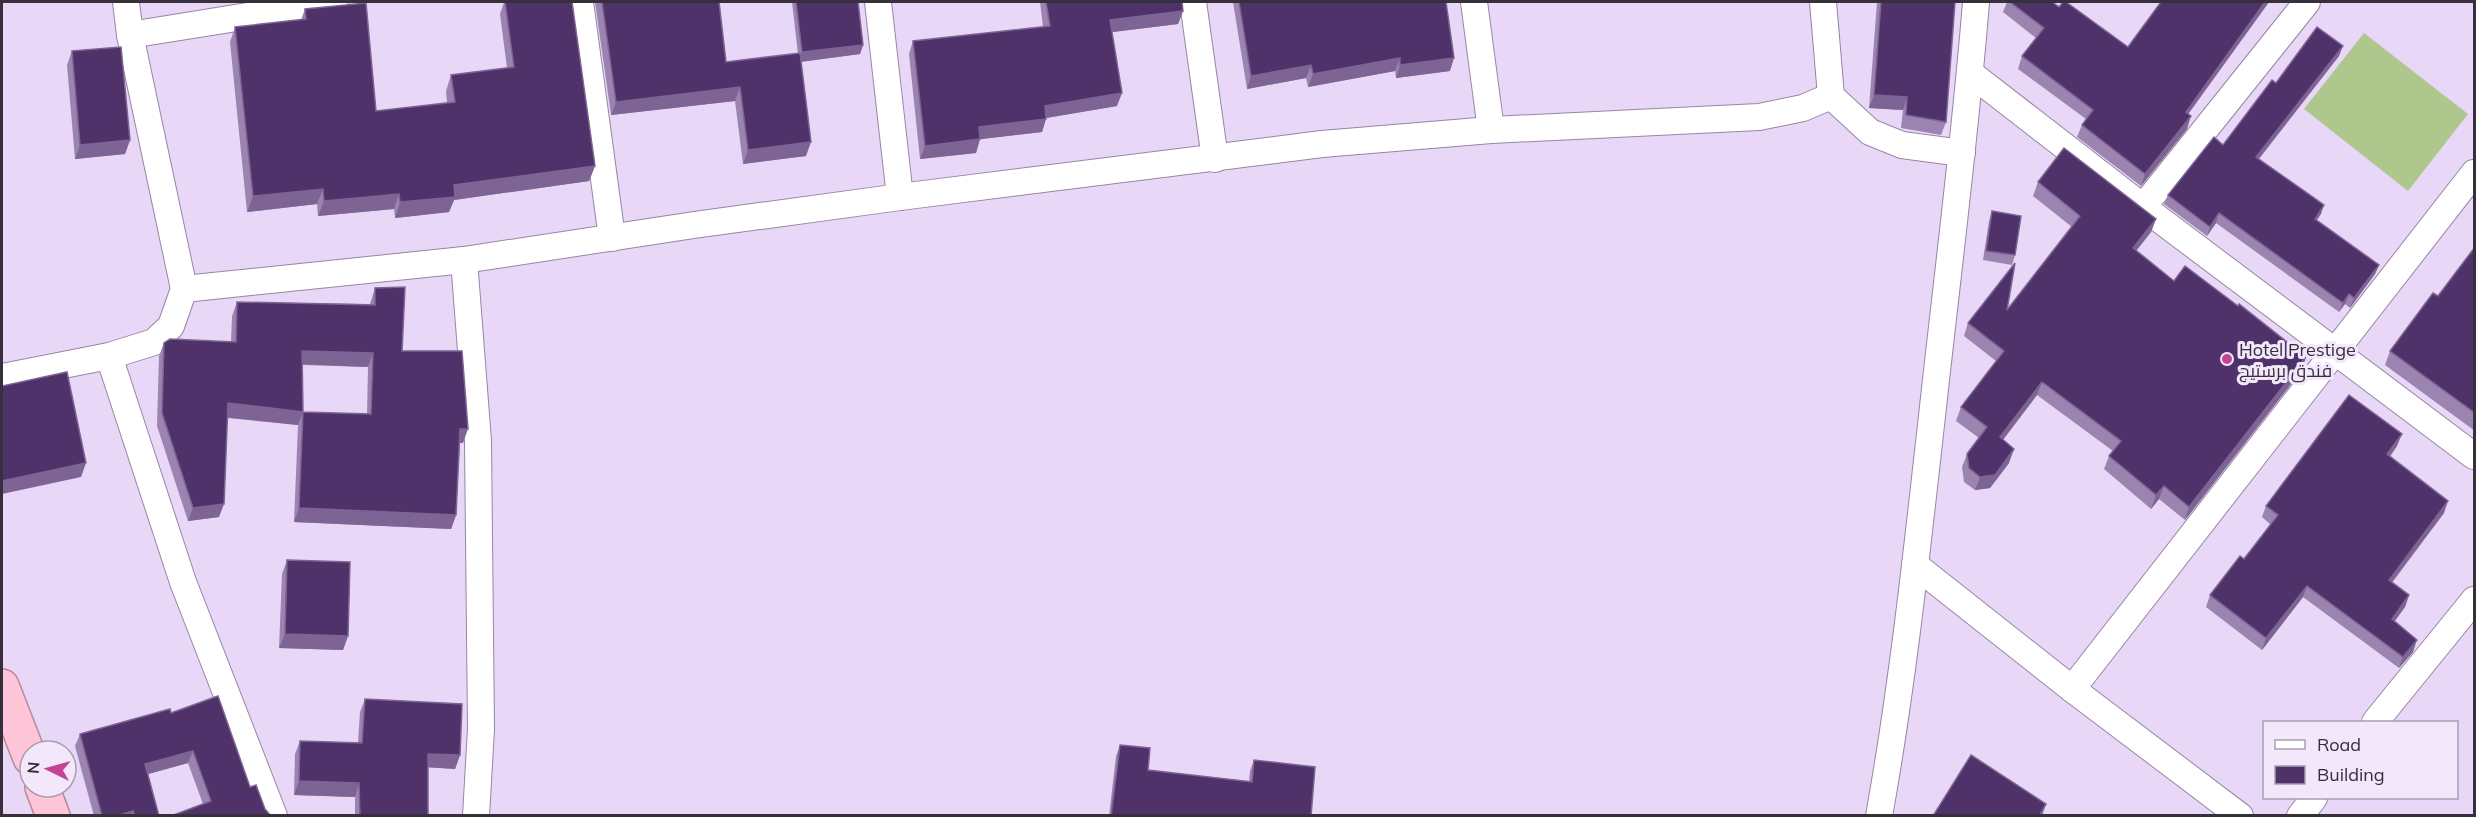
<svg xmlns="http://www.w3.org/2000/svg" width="2476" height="817" viewBox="0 0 2476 817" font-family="Mulish,Cairo,sans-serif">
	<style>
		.garden { fill: #aec78c }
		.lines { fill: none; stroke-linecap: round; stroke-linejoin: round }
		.minor-casing { stroke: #9686a4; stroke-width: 28 }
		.trunk-casing { stroke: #b8889b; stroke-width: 36 }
		.minor { stroke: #fff; stroke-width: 26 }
		.trunk { stroke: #fec6d8; stroke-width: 33 }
		.wall { fill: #9c84b0; fill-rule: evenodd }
		.shaded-wall { fill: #7d6494 }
		.building { fill: #4f3269; stroke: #7d6494; stroke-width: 1.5; fill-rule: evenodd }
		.poi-dot { fill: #c34490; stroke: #f2e7fb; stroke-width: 2 }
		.labels { text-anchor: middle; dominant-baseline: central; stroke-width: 6; stroke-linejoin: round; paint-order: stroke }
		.poi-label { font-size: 18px; fill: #37303c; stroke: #f2e7fb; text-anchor: start }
	</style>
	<rect width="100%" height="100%" fill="#e9d7f7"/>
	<path class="garden" d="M 2364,33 L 2468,114 L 2408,191 L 2304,109 Z"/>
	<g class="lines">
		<defs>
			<g id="minor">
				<path d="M 126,2 L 130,35 L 184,289"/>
				<path d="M 580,2 L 612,238"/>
				<path d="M 878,2 L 900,197"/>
				<path d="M 1193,2 L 1215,159"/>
				<path d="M 1474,2 L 1491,130"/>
				<path d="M 1823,2 L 1831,96"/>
				<path d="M 130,35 L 335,2"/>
				<path d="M 1970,73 L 2143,207 L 2474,456"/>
				<path d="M 2143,207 L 2307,2"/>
				<path d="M 464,260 L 478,441 L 481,729 L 476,816"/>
				<path d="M 109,356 L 183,582 L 274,816"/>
				<path d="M 2,377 L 109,356 L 154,342 L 171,326 L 184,289 L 464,260 L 694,225 L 900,197 L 1322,144 L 1491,130 L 1759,117 L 1803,108 L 1831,96 L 1870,132 L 1902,145 L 1962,153"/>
				<path d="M 1915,565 L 2072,689 L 2240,816"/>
				<path d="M 2072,689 L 2474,173"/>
				<path d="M 2375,722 L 2474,600"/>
				<path d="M 1879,816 C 1903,683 1917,549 1932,416 C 1947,278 1965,140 1976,2"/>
				<path d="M 2300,816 L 2314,798"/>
			</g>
			<g id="trunk">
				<path d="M 2,686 L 30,758"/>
				<path d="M 42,787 L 53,816"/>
			</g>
		</defs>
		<use href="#minor" class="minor-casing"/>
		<use href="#trunk" class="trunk-casing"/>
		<use href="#minor" class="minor"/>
		<use href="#trunk" class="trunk"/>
	</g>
	<g class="wall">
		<path d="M 504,2 L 572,2 L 595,166 L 589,181 L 454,200 L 449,212 L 395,218 L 394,209 L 318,216 L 317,204 L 247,212 L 230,42 L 235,27 L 301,20 L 305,9 L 376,111 L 447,103 L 446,91 L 451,75 L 507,68 L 500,14 Z"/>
		<path d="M 595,2 L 719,2 L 726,62 L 798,54 L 792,2 L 858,2 L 863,45 L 860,54 L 801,62 L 806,156 L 743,164 L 735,101 L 611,115 Z"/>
		<path d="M 1040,2 L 1182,2 L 1183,11 L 1178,24 L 1112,32 L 1117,106 L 1046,118 L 1042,132 L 980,139 L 976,153 L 920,159 L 909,54 L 913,41 L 1043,27 Z"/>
		<path d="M 1233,2 L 1446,2 L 1450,71 L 1396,78 L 1395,71 L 1308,87 L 1306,78 L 1247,89 Z"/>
		<path d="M 1877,2 L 1955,2 L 1946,122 L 1941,135 L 1901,128 L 1903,110 L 1869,108 Z"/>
		<path d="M 2007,2 L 2052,2 L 2059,7 L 2128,47 L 2161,2 L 2269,2 L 2188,114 L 2187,129 L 2141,186 L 2077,137 L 2082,125 L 2086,119 L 2018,69 L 2022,56 L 2036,38 L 2003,12 Z"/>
		<path d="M 72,51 L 130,140 L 125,154 L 75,159 L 67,65 Z"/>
		<path d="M 2339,56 L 2259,159 L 2321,214 L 2317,220 L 2379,265 L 2375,274 L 2350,308 L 2345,304 L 2339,312 L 2216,223 L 2207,236 L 2164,204 L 2168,195 L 2223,145 L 2276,83 Z"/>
		<path d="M 2038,182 L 2156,219 L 2151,232 L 2136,251 L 2174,281 L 2302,370 L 2185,520 L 2159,499 L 2151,509 L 2104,469 L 2109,456 L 2113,451 L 2037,395 L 2003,440 L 2009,463 L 1990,488 L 1975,490 L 1964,482 L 1962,467 L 1967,454 L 1979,438 L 1956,421 L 1961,407 L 1996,361 L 1964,336 L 1968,323 L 2007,310 L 2072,227 L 2033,196 Z"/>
		<path d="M 1992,211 L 2015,255 L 2012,265 L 1983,260 L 1989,221 Z"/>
		<path d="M 2475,247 L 2475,431 L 2385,365 L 2390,351 L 2438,296 Z"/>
		<path d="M 375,288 L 402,351 L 463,443 L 460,443 L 456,515 L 451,529 L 294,522 L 298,425 L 227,418 L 219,517 L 188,521 L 157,426 L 159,356 L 164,343 L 231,341 L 232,316 L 237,302 L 370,304 ZM 302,365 L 368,367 L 367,414 L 303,412 Z"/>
		<path d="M 2397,446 L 2390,457 L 2444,513 L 2392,583 L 2409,595 L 2405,607 L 2395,621 L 2413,652 L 2399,668 L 2303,597 L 2262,650 L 2206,607 L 2210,595 L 2244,559 L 2271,525 L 2262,517 L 2266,506 Z"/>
		<path d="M 287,560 L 348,636 L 343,650 L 279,648 L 282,574 Z"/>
		<path d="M 365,699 L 460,755 L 455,769 L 428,767 L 428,816 L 355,816 L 355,797 L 294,795 L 295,754 L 300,741 L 358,743 L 360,712 Z"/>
		<path d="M 171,713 L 250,787 L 203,804 L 188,763 L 148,774 L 159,816 L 94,816 L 75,746 L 80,734 Z"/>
		<path d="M 1120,745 L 1148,770 L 1249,781 L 1250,771 L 1254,760 L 1311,816 L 1109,816 L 1116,756 Z"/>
	</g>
	<g class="shaded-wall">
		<path d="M 2265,2 L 2269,2 L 2181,124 L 2186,112 Z"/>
		<path d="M 1183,11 L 1178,24 L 1105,33 L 1110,20 Z"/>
		<path d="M 863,45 L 860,54 L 799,62 L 802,52 Z"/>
		<path d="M 2343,46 L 2339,56 L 2253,166 L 2256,157 Z"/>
		<path d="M 1400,58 L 1395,71 L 1308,87 L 1313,74 Z"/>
		<path d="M 1454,58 L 1450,71 L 1396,78 L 1400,65 Z"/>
		<path d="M 1311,65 L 1306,78 L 1247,89 L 1251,76 Z"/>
		<path d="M 740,87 L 735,101 L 611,115 L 616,102 Z"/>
		<path d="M 1122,93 L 1117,106 L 1040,119 L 1045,106 Z"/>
		<path d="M 1874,95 L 1907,97 L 1903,110 L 1869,108 Z"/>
		<path d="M 2191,116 L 2187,129 L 2141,186 L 2145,174 Z"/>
		<path d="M 1046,119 L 1042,132 L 974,140 L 979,127 Z"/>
		<path d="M 980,139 L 976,153 L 920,159 L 925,146 Z"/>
		<path d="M 130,140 L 125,154 L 75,159 L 80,145 Z"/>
		<path d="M 811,142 L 806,156 L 743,164 L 748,150 Z"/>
		<path d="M 595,166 L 589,181 L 454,200 L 449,212 L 395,218 L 400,202 L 454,185 Z"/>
		<path d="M 323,189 L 317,204 L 247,212 L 253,196 Z"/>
		<path d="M 399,194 L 394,209 L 318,216 L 324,201 Z"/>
		<path d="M 2324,205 L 2321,214 L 2311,228 L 2315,219 Z"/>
		<path d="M 2219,213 L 2216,223 L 2207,236 L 2210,227 Z"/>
		<path d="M 2156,219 L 2151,232 L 2128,261 L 2133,248 Z"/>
		<path d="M 2379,265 L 2375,274 L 2350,308 L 2354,298 Z"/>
		<path d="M 2349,294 L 2345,304 L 2339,312 L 2343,303 Z"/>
		<path d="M 302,351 L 373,353 L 368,367 L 297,364 Z"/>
		<path d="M 2306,357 L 2302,370 L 2185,520 L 2189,507 Z"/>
		<path d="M 2042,382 L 2037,395 L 1995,450 L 2000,437 Z"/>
		<path d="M 228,403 L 303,412 L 298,425 L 223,417 Z"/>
		<path d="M 460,429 L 468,429 L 463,443 L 455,443 Z"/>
		<path d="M 2402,434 L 2397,446 L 2382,466 L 2387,454 Z"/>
		<path d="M 2014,449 L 2009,463 L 1990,488 L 1975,490 L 1980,477 Z"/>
		<path d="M 86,463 L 81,477 L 2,494 L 2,481 Z"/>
		<path d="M 2164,486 L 2159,499 L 2151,509 L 2156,495 Z"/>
		<path d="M 2448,501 L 2444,513 L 2384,592 L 2389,580 Z"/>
		<path d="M 224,504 L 219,517 L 188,521 L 193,508 Z"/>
		<path d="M 299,508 L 456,515 L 451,529 L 294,522 Z"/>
		<path d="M 2307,586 L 2303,597 L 2262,650 L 2266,638 Z"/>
		<path d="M 2409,595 L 2405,607 L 2388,630 L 2392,619 Z"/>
		<path d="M 285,634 L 348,636 L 343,650 L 279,648 Z"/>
		<path d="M 2417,640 L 2413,652 L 2399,668 L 2403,657 Z"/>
		<path d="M 193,751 L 188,763 L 141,776 L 145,764 Z"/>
		<path d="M 428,754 L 460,755 L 455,769 L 423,767 Z"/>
		<path d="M 299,781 L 359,783 L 355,797 L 294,795 Z"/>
		<path d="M 2046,804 L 2042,816 L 2039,816 Z"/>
		<path d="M 133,811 L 131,816 L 116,816 Z"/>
	</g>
	<g class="building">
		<path d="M 505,2 L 572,2 L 595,166 L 454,185 L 455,197 L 400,202 L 399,194 L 324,201 L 323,189 L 253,196 L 235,27 L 306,19 L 305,9 L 366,3 L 376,111 L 455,102 L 451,75 L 514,67 Z"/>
		<path d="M 602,2 L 719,2 L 726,62 L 800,53 L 811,142 L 748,150 L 740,87 L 616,102 Z"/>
		<path d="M 796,2 L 858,2 L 863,45 L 802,52 Z"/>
		<path d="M 1046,2 L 1182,2 L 1183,11 L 1110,20 L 1122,93 L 1045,106 L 1046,119 L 979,127 L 980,139 L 925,146 L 913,41 L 1050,26 Z"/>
		<path d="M 1239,2 L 1446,2 L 1454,58 L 1400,65 L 1400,58 L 1313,74 L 1311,65 L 1251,76 Z"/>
		<path d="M 1881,2 L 1955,2 L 1946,122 L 1906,115 L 1907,97 L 1874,95 Z"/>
		<path d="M 2010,2 L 2052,2 L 2059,7 L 2063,2 L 2066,2 L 2128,47 L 2161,2 L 2265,2 L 2186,112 L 2191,116 L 2145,174 L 2082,125 L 2093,110 L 2022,56 L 2044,28 Z"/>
		<path d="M 2317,27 L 2343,46 L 2256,157 L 2324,205 L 2315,219 L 2379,265 L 2354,298 L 2349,294 L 2343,303 L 2219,213 L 2210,227 L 2168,195 L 2214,137 L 2223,145 L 2272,80 L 2276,83 Z"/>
		<path d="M 121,47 L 130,140 L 80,145 L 72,51 Z"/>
		<path d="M 2064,148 L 2156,219 L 2133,248 L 2174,281 L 2185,266 L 2238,306 L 2239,304 L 2306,357 L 2189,507 L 2164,486 L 2156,495 L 2109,456 L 2121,441 L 2042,382 L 2000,437 L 2014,449 L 1995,475 L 1980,477 L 1969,468 L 1967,454 L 1987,427 L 1961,407 L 2004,351 L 1968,323 L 2015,263 L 2007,310 L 2080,216 L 2038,182 Z"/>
		<path d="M 1992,211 L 2021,216 L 2015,255 L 1986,251 Z"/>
		<path d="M 2475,247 L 2475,413 L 2390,351 L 2433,293 L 2438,296 Z"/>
		<path d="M 405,287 L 402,351 L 462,351 L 468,429 L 460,429 L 456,515 L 299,508 L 303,412 L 228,403 L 224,504 L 193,508 L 162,413 L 164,343 L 170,339 L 236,342 L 237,302 L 375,305 L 375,288 ZM 302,351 L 373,353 L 371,414 L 303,412 Z"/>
		<path d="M 67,372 L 86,463 L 2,481 L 2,386 Z"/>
		<path d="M 2349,395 L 2402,434 L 2387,454 L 2448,501 L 2389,580 L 2409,595 L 2392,619 L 2417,640 L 2403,657 L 2307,586 L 2266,638 L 2210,595 L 2240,556 L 2244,559 L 2278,515 L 2266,506 Z"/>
		<path d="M 287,560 L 350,562 L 348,636 L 285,634 Z"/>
		<path d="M 218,696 L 250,787 L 256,785 L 265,809 L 271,816 L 171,816 L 211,801 L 193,751 L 145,764 L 159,816 L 135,816 L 133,811 L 116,816 L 102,816 L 80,734 L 170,709 L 171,713 Z"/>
		<path d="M 365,699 L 462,704 L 460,755 L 428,754 L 428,816 L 360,816 L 359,783 L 299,781 L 300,741 L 362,743 Z"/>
		<path d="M 1120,745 L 1150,748 L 1148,770 L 1252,782 L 1254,760 L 1315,767 L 1311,816 L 1111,816 Z"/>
		<path d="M 1971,755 L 2046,804 L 2039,816 L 1933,816 Z"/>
	</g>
	<circle class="poi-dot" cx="2227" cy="359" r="6"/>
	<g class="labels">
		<g class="poi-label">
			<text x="2239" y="349">Hotel Prestige<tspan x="2239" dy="21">فندق برستيج</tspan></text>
		</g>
	</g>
	<rect width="2476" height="817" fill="none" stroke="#37303c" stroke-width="6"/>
	<rect x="2263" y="721" width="195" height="78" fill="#f2e7fb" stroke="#a79eaf" stroke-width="1.5"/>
	<rect x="2275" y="740" width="30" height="9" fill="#ffffff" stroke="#a79eaf" stroke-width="1.5"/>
	<text x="2317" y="751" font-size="18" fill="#37303c">Road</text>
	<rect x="2275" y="766" width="30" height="18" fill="#4f3269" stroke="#a79eaf" stroke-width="1.5"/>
	<text x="2317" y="781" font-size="18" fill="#37303c">Building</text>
	<g transform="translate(48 769) rotate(275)"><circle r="28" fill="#f2e7fb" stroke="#a79eaf" stroke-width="1.5"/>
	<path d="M0-4.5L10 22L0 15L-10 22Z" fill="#c34490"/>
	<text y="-9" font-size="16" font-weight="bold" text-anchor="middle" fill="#37303c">N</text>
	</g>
</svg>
